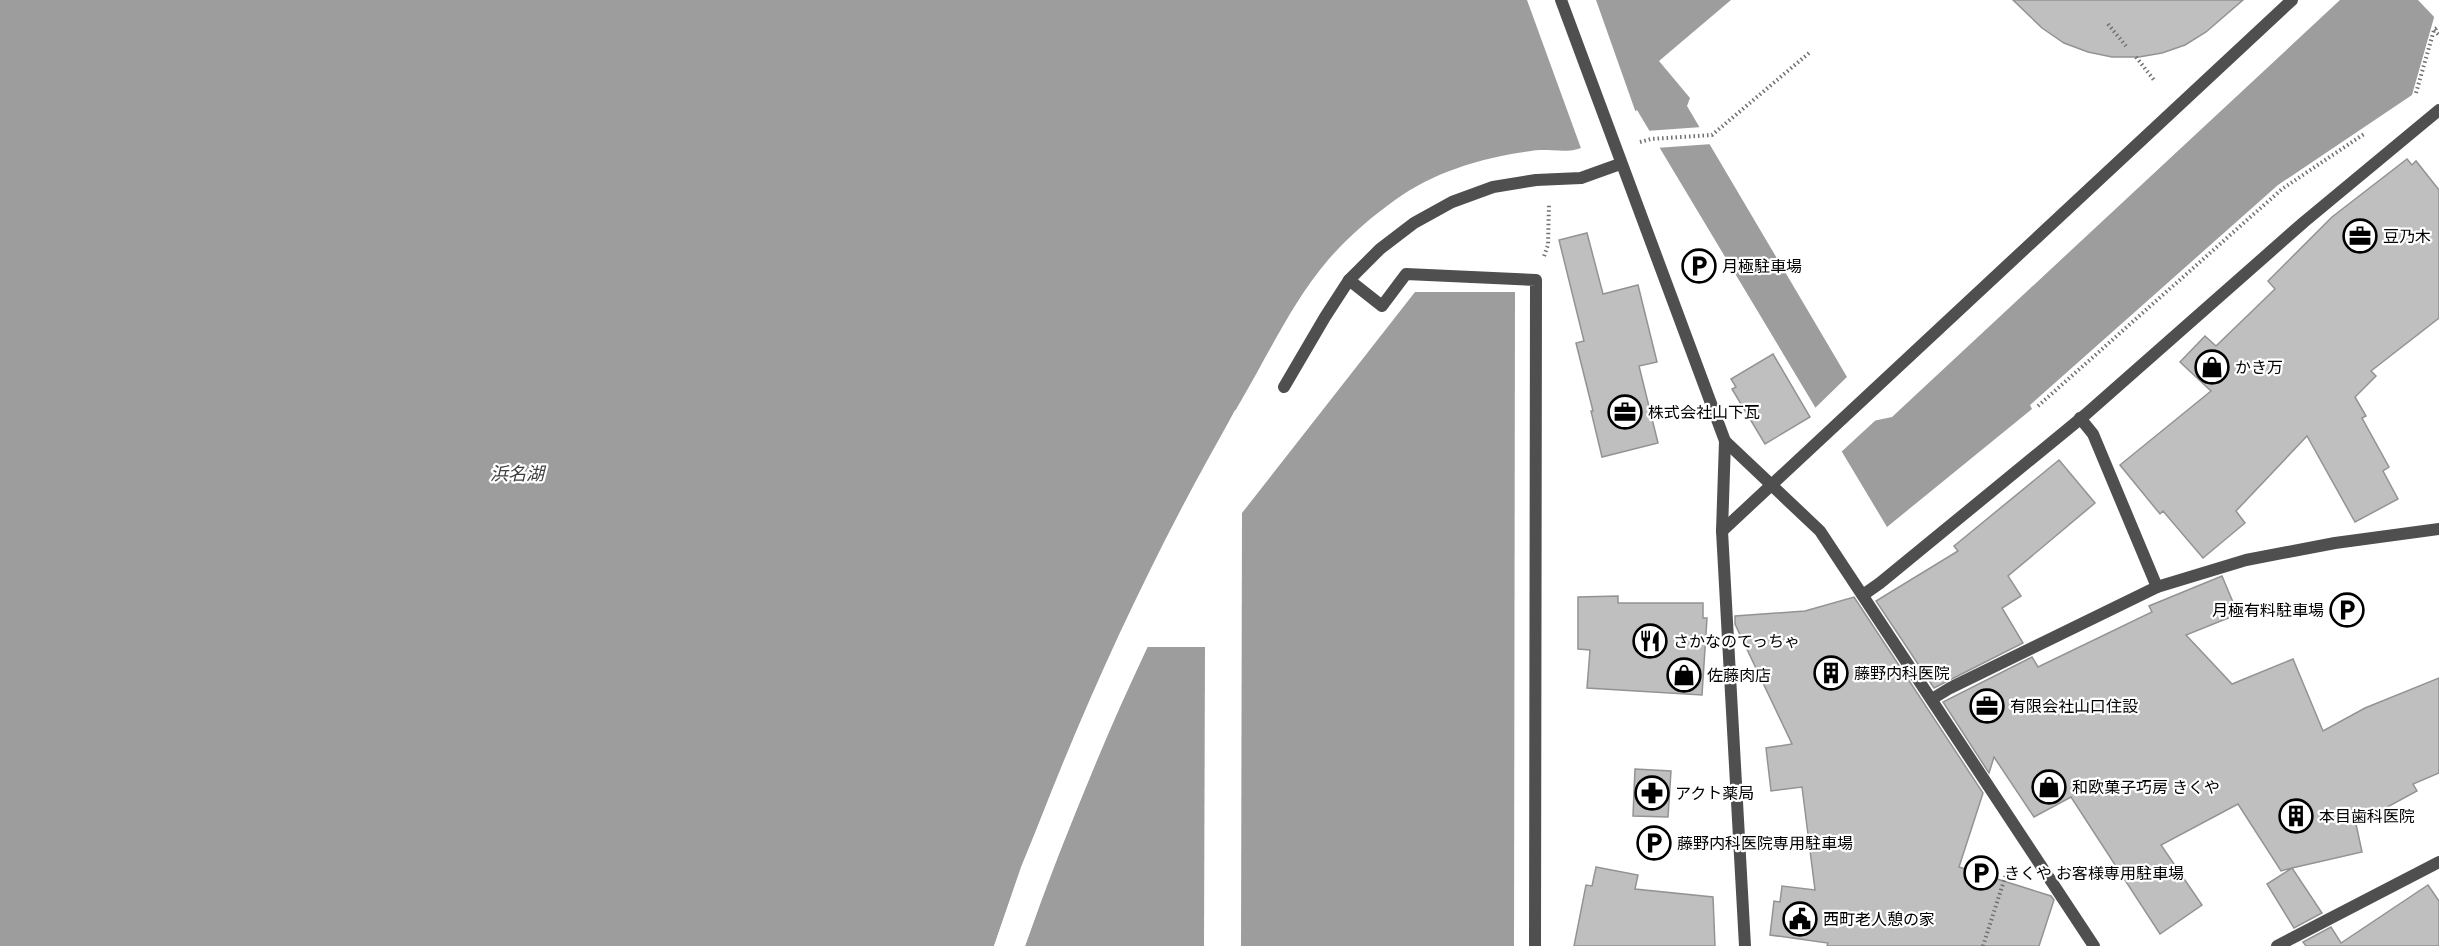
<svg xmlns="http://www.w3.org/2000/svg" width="2439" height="946" viewBox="0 0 2439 946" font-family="Figtree,'Noto Sans JP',sans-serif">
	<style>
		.water { fill: #9d9d9d }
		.pier { fill: #fff }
		.building { fill: #bfbfbf; stroke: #939393; stroke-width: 1.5 }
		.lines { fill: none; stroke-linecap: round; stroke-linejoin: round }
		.path { stroke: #717171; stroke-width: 4; stroke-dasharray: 1.5 3; stroke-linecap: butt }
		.service { stroke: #4f4f4f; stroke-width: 12 }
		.minor { stroke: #4f4f4f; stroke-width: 12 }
		.tertiary { stroke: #4f4f4f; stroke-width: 12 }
		.labels { text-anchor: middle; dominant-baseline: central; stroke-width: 4.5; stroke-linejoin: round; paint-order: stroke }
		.poi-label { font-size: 16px; fill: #000; stroke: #fff; text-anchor: start }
		.water-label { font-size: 18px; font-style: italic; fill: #3e3e3e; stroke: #fff }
	</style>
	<rect width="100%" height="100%" fill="#fff"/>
	<g class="water">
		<path d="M 0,0 L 1731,0 L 1659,61 L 1690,98 L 1687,106 L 1873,421 L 1892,417 L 2340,0 L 2439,0 L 2412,95 L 2278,185 L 2030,405 L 2032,409 L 1887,527 L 1637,110 C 1623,120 1595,143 1581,148 C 1567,154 1546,148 1531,151 C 1484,157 1433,172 1395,200 C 1370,218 1348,237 1328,260 C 1293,301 1269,353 1242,399 C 1141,572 1059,757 994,946 L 0,946 Z"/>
		<path d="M 1415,292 L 1515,292 L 1514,946 L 1241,946 L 1242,513 Z"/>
		<path d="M 1147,647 L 1205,647 L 1204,946 L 1025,946 C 1061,844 1102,745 1147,647 Z"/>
	</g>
	<g class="pier">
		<path d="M 1527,0 L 1596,0 L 1636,113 L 1582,151 Z"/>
		<path d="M 2418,0 L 2439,0 L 2439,16 L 2437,20 Z"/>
		<path d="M 1702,127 L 1712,144 L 1656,148 L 1646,131 Z"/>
		<path d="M 1849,375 L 1875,418 L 1878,418 L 1839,454 L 1813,410 Z"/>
		<path d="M 1235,410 L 1238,412 L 1149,579 L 1083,722 L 1024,868 L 997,946 L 994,946 L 1021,867 L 1081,721 L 1147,578 Z"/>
		<path d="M 1149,644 L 1108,732 L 1049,878 L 1025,946 L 1022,946 L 1046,876 L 1105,731 L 1145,646 Z"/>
	</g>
	<g class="building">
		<path d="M 2013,0 L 2243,0 L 2206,32 L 2185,45 L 2162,53 L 2139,57 L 2112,57 L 2088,52 L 2064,43 L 2042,28 Z"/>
		<path d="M 2407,159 L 2412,165 L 2416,161 L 2439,190 L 2439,318 L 2371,371 L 2376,376 L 2355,397 L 2366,416 L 2362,418 L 2389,467 L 2383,471 L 2398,499 L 2355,522 L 2307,436 L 2236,511 L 2245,523 L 2203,558 L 2163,511 L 2160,514 L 2120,465 L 2211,391 L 2180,362 L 2205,336 L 2216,346 L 2275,289 L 2268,281 L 2332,217 Z"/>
		<path d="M 1587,233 L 1603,294 L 1638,285 L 1657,362 L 1639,366 L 1658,443 L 1602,457 L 1591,411 L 1593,411 L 1576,343 L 1584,341 L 1559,240 Z"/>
		<path d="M 1773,354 L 1810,417 L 1765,444 L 1732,389 L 1736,387 L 1731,379 Z"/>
		<path d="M 2059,460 L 2095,503 L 2008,576 L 2021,596 L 2002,608 L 2023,643 L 1934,688 L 1876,601 L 1958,551 L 1954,546 Z"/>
		<path d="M 2222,576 L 2238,614 L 2186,635 L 2232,684 L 2293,659 L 2323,731 L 2365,708 L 2439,678 L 2439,773 L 2413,784 L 2417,791 L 2356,824 L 2362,852 L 2292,868 L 2322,913 L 2294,928 L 2267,884 L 2292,868 L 2281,871 L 2238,804 L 2161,845 L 2202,905 L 2160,934 L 2071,797 L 2034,817 L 1994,757 L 1989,773 L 1943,702 L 2032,657 L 2038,667 L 2152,612 L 2149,606 Z"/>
		<path d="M 1618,596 L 1618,603 L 1703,603 L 1703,618 L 1707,618 L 1702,695 L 1587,688 L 1590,650 L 1578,649 L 1578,597 Z"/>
		<path d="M 1854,597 L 1983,793 L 1959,867 L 2051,896 L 2054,900 L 2039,946 L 1827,946 L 1828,943 L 1770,935 L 1774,901 L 1780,902 L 1782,886 L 1815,890 L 1802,787 L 1771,791 L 1766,748 L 1792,744 L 1735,624 L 1735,616 L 1805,611 Z"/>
		<path d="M 1635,769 L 1671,771 L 1668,817 L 1633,816 Z"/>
		<path d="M 1596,867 L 1638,875 L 1635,889 L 1713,897 L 1715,946 L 1574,946 L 1586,885 L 1592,886 Z"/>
		<path d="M 2428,885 L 2439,901 L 2439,946 L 2306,946 L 2303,942 L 2331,927 L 2341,943 Z"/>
	</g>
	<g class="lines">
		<g class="path">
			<path d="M 2108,24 L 2126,46"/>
			<path d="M 2434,30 L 2439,35"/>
			<path d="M 2136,57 L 2154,80"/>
			<path d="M 2416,93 L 2434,30 L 2439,26"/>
			<path d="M 1640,142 L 1651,139 L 1712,135 L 1809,53"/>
			<path d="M 1544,256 L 1548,245 L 1549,204"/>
			<path d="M 2038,406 L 2282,189 L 2364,134"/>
			<path d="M 1983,946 L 2009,865"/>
		</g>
		<g class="service">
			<path d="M 1349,280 L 1382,306 L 1406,274 L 1536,280 L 1535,946"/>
			<path d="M 1284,387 L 1325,317 L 1349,280 L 1380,249 L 1414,223 L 1452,202 L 1493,187 L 1536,180 L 1581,178 L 1620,164"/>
		</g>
		<g class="minor">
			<path d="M 2080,418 L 2093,434 L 2157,587"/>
			<path d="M 1725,441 L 1820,531 L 2094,946"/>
			<path d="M 1863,595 L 1880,583 L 2085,415 L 2304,222 L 2439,110"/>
			<path d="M 1932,699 L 1950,688 L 2157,587 L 2246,560 L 2335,543 L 2439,529"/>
			<path d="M 2277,946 L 2439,862"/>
		</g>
		<g class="tertiary">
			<path d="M 1561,0 L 1725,441 L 1722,531 L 1745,946"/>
			<path d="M 1722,531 L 2292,0"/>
		</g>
	</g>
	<defs>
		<symbol id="office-ring" viewBox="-11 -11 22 22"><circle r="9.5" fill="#fff" stroke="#000" stroke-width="1.5"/><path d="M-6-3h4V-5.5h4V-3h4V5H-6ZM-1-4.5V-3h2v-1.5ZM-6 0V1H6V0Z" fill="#000"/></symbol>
		<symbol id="parking-ring" viewBox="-11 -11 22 22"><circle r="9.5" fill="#fff" stroke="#000" stroke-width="1.5"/><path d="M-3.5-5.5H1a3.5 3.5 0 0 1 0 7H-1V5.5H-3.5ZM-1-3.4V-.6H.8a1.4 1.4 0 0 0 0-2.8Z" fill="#000"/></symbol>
		<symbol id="shop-ring" viewBox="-11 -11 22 22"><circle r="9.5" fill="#fff" stroke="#000" stroke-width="1.5"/><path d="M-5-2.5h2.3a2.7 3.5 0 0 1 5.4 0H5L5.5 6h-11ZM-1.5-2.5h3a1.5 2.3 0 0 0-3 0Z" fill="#000"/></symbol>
		<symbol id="restaurant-ring" viewBox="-11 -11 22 22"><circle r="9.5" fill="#fff" stroke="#000" stroke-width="1.5"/><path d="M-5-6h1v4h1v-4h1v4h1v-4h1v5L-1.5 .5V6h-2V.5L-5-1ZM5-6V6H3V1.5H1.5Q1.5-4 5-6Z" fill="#000"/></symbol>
		<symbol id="building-ring" viewBox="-11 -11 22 22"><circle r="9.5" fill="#fff" stroke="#000" stroke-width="1.5"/><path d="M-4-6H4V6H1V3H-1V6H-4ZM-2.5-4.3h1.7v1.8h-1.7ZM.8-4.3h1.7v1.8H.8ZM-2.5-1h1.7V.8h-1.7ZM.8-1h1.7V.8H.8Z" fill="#000"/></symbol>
		<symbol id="pharmacy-ring" viewBox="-11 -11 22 22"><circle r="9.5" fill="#fff" stroke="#000" stroke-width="1.5"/><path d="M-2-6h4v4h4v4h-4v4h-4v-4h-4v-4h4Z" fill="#000"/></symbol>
		<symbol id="civic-ring" viewBox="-11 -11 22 22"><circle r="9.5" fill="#fff" stroke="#000" stroke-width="1.5"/><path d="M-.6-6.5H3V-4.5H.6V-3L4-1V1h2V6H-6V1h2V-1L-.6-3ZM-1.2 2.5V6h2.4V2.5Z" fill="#000"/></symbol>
	</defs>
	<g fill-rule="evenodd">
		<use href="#office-ring" x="2341" y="217" width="38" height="38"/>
		<use href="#parking-ring" x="1680" y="247" width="38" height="38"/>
		<use href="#shop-ring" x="2193" y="348" width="38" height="38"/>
		<use href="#office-ring" x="1606" y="393" width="38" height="38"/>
		<use href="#parking-ring" x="2328" y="591" width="38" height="38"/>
		<use href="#restaurant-ring" x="1631" y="622" width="38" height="38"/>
		<use href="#building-ring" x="1812" y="654" width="38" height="38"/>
		<use href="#shop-ring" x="1665" y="656" width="38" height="38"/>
		<use href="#office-ring" x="1968" y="687" width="38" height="38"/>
		<use href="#shop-ring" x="2030" y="768" width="38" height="38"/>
		<use href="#pharmacy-ring" x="1633" y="774" width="38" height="38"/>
		<use href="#building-ring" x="2277" y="797" width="38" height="38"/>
		<use href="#parking-ring" x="1635" y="824" width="38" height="38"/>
		<use href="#parking-ring" x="1962" y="854" width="38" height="38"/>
		<use href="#civic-ring" x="1781" y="900" width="38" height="38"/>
	</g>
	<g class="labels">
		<g class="poi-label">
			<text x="2383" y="236">豆乃木</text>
			<text x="1722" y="266">月極駐車場</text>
			<text x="2235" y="367">かき万</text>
			<text x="1648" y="412">株式会社山下瓦</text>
			<text x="2324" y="610" text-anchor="end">月極有料駐車場</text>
			<text x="1673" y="641">さかなのてっちゃ</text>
			<text x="1854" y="673">藤野内科医院</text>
			<text x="1707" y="675">佐藤肉店</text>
			<text x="2010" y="706">有限会社山口住設</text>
			<text x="2072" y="787">和欧菓子巧房 きくや</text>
			<text x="1675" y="793">アクト薬局</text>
			<text x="2319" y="816">本目歯科医院</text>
			<text x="1677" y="843">藤野内科医院専用駐車場</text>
			<text x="2004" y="873">きくや お客様専用駐車場</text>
			<text x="1823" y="919">西町老人憩の家</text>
		</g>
		<g class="water-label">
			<text x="517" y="474">浜名湖</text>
		</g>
	</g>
</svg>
